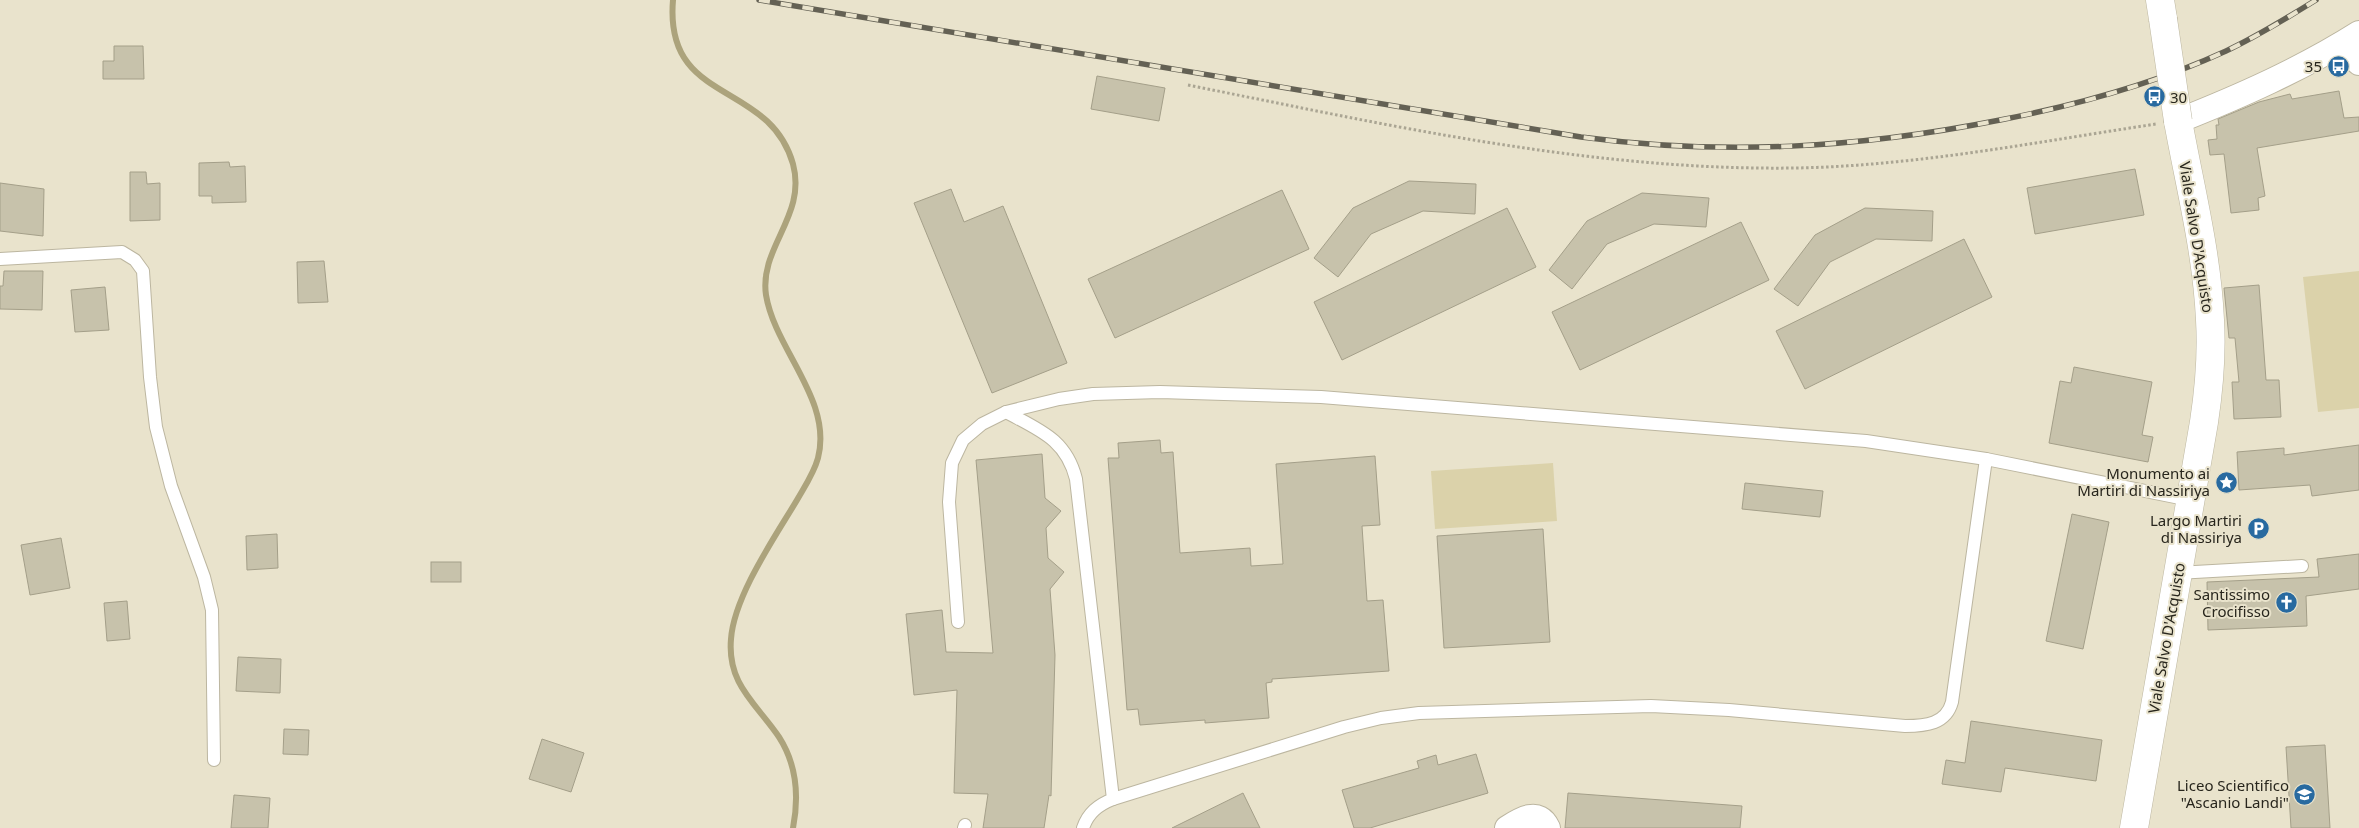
<svg xmlns="http://www.w3.org/2000/svg" width="2359" height="828" viewBox="0 0 2359 828" font-family="'Noto Sans',sans-serif">
	<style>
		.green { fill: #dbd2aa }
		.lines { fill: none; stroke-linecap: round; stroke-linejoin: round }
		.stream { stroke: #aca37c; stroke-width: 6 }
		.building { fill: #c7c2ab; stroke: #a49f89 }
		.lane-casing { stroke: #bcb6a0; stroke-width: 14 }
		.street-casing { stroke: #bcb6a0; stroke-width: 26 }
		.secondary-casing { stroke: #bcb6a0; stroke-width: 29 }
		.path { stroke: #aaa593; stroke-width: 3; stroke-dasharray: 2.5 2.5; stroke-linecap: butt }
		.lane { stroke: #fff; stroke-width: 12 }
		.street { stroke: #fff; stroke-width: 24 }
		.secondary { stroke: #fff; stroke-width: 28 }
		.rail-casing { stroke: #646154; stroke-width: 5.5 }
		.rail { stroke: #e9e3cc; stroke-width: 4; stroke-dasharray: 11; stroke-linecap: butt }
		.secondary-bridge-casing { stroke: #bcb6a0; stroke-width: 29; stroke-linecap: butt }
		.secondary-bridge { stroke: #fff; stroke-width: 28 }
		.labels { text-anchor: middle; dominant-baseline: central; stroke-width: 4; stroke-linejoin: round; paint-order: stroke }
		.poi-label { font-size: 15px; fill: #28261d; stroke: #e9e3cc; text-anchor: end }
		.street-label { font-size: 15px; fill: #28261d; stroke: #e9e3cc }
	</style>
	<rect width="100%" height="100%" fill="#e9e3cc"/>
	<g class="green">
		<path d="M 2359,271 L 2359,408 L 2318,412 L 2303,277 Z"/>
		<path d="M 1553,463 L 1557,521 L 1435,529 L 1431,471 Z"/>
	</g>
	<g class="lines">
		<path class="stream" d="M 673,0 C 664,106 769,79 793,164 C 807,216 759,247 766,295 C 775,350 833,400 818,458 C 814,473 805,486 797,500 C 775,537 734,596 731,639 C 727,685 757,704 779,737 C 797,765 799,797 793,828"/>
	</g>
	<g class="building">
		<path d="M 114,46 L 143,46 L 144,79 L 103,79 L 103,61 L 114,61 Z"/>
		<path d="M 1097,76 L 1165,88 L 1159,121 L 1091,109 Z"/>
		<path d="M 2339,91 L 2344,118 L 2359,117 L 2359,131 L 2257,148 L 2265,196 L 2258,198 L 2259,210 L 2231,213 L 2224,154 L 2210,155 L 2208,140 L 2217,139 L 2216,125 L 2219,125 L 2218,119 L 2259,102 L 2290,94 L 2292,99 Z"/>
		<path d="M 229,162 L 230,167 L 245,166 L 246,202 L 212,203 L 212,196 L 199,196 L 199,163 Z"/>
		<path d="M 2135,169 L 2144,215 L 2035,234 L 2027,188 Z"/>
		<path d="M 130,172 L 146,172 L 147,184 L 160,183 L 160,220 L 130,221 Z"/>
		<path d="M 1409,181 L 1476,184 L 1475,214 L 1423,211 L 1371,234 L 1338,277 L 1314,258 L 1353,208 Z"/>
		<path d="M 0,183 L 44,189 L 43,236 L 0,231 Z"/>
		<path d="M 951,189 L 964,222 L 1003,206 L 1067,363 L 992,393 L 914,203 Z"/>
		<path d="M 1282,190 L 1309,249 L 1115,338 L 1088,279 Z"/>
		<path d="M 1642,193 L 1709,198 L 1706,227 L 1654,224 L 1607,244 L 1572,289 L 1549,270 L 1587,221 Z"/>
		<path d="M 1507,208 L 1536,267 L 1342,360 L 1314,302 Z"/>
		<path d="M 1865,208 L 1933,211 L 1932,241 L 1876,239 L 1830,262 L 1798,306 L 1774,289 L 1815,235 Z"/>
		<path d="M 1741,222 L 1769,280 L 1580,370 L 1552,312 Z"/>
		<path d="M 1964,239 L 1992,297 L 1805,389 L 1776,331 Z"/>
		<path d="M 324,261 L 328,302 L 298,303 L 297,262 Z"/>
		<path d="M 4,271 L 43,271 L 42,310 L 0,309 L 0,286 L 3,286 Z"/>
		<path d="M 2259,285 L 2266,380 L 2279,380 L 2281,417 L 2234,419 L 2232,382 L 2239,382 L 2235,338 L 2229,338 L 2224,288 Z"/>
		<path d="M 105,287 L 109,330 L 75,332 L 71,290 Z"/>
		<path d="M 2074,367 L 2152,382 L 2142,435 L 2153,437 L 2148,462 L 2049,443 L 2060,381 L 2071,383 Z"/>
		<path d="M 1160,440 L 1161,453 L 1173,452 L 1180,553 L 1250,548 L 1251,566 L 1283,564 L 1276,464 L 1375,456 L 1380,525 L 1362,526 L 1367,601 L 1383,600 L 1389,671 L 1272,679 L 1272,682 L 1266,683 L 1269,718 L 1205,723 L 1205,720 L 1140,725 L 1138,709 L 1127,710 L 1108,458 L 1119,458 L 1118,443 Z"/>
		<path d="M 2359,445 L 2359,490 L 2312,496 L 2310,485 L 2239,490 L 2237,452 L 2284,448 L 2284,455 Z"/>
		<path d="M 1042,454 L 1045,498 L 1061,511 L 1046,528 L 1048,558 L 1064,572 L 1050,589 L 1055,655 L 1051,796 L 1049,795 L 1044,828 L 983,828 L 988,794 L 954,793 L 957,690 L 914,695 L 906,614 L 942,610 L 946,652 L 993,653 L 976,460 Z"/>
		<path d="M 1745,483 L 1823,491 L 1820,517 L 1742,509 Z"/>
		<path d="M 2072,514 L 2109,522 L 2083,649 L 2046,641 Z"/>
		<path d="M 1543,529 L 1550,642 L 1444,648 L 1437,536 Z"/>
		<path d="M 277,534 L 278,568 L 247,570 L 246,536 Z"/>
		<path d="M 61,538 L 70,588 L 30,595 L 21,545 Z"/>
		<path d="M 2359,554 L 2359,589 L 2306,596 L 2307,626 L 2208,630 L 2207,582 L 2319,577 L 2317,559 Z"/>
		<rect x="431" y="562" width="30" height="20"/>
		<path d="M 127,601 L 130,639 L 107,641 L 104,603 Z"/>
		<path d="M 238,657 L 281,659 L 280,693 L 236,691 Z"/>
		<path d="M 1971,721 L 2102,740 L 2096,781 L 2005,768 L 2001,792 L 1942,784 L 1946,760 L 1965,763 Z"/>
		<path d="M 284,729 L 309,730 L 308,755 L 283,754 Z"/>
		<path d="M 542,739 L 584,753 L 571,792 L 529,779 Z"/>
		<path d="M 2325,745 L 2330,828 L 2291,828 L 2286,747 Z"/>
		<path d="M 1476,754 L 1488,793 L 1370,828 L 1354,828 L 1342,790 L 1419,768 L 1417,761 L 1436,755 L 1438,765 Z"/>
		<path d="M 1243,793 L 1260,828 L 1172,828 Z"/>
		<path d="M 1568,793 L 1742,806 L 1740,828 L 1565,828 Z"/>
		<path d="M 234,795 L 270,798 L 268,828 L 231,828 Z"/>
	</g>
	<g class="lines">
		<defs>
			<g id="lane">
				<path d="M 0,259 L 122,252 L 135,260 L 143,271 L 150,377 L 156,427 L 171,486 L 204,577 L 212,610 L 214,760"/>
				<path d="M 1006,412 C 1039,430 1066,439 1076,479 L 1113,799 C 1098,805 1088,813 1083,828"/>
				<path d="M 2177,573 L 2302,566"/>
				<path d="M 958,622 L 949,502 L 952,463 L 963,440 L 982,424 L 1006,412 L 1059,399 L 1093,394 L 1160,392 L 1321,397 L 1866,441 L 1986,459 L 2190,500"/>
				<path d="M 1113,799 L 1344,727 L 1381,718 L 1419,713 L 1651,706 L 1729,710 L 1905,726 C 1926,726 1946,724 1952,702 L 1986,459"/>
				<path d="M 964,828 L 965,825"/>
			</g>
			<g id="street">
				<path d="M 2340,45 L 2359,63"/>
				<path d="M 2178,121 C 2241,96 2302,69 2359,33"/>
				<path d="M 1507,828 C 1521,819 1539,808 1548,828"/>
			</g>
			<g id="secondary">
				<path d="M 2160,0 L 2163,19"/>
				<path d="M 2134,828 L 2204,422 C 2209,389 2212,354 2210,320 C 2207,253 2190,187 2178,121"/>
			</g>
		</defs>
		<use href="#lane" class="lane-casing"/>
		<use href="#street" class="street-casing"/>
		<use href="#secondary" class="secondary-casing"/>
		<path class="path" d="M 1188,85 C 1388,125 1590,171 1795,168 C 1916,166 2036,142 2156,124"/>
		<use href="#lane" class="lane"/>
		<use href="#street" class="street"/>
		<use href="#secondary" class="secondary"/>
		<defs>
			<path id="rail" d="M 759,0 L 1581,137 C 1724,156 1859,148 2000,120 C 2077,105 2154,84 2226,51 C 2258,36 2287,18 2316,0"/>
		</defs>
		<use href="#rail" class="rail-casing"/>
		<use href="#rail" class="rail"/>
		<defs>
			<path id="secondary-bridge" d="M 2163,19 L 2178,121"/>
		</defs>
		<use href="#secondary-bridge" class="secondary-bridge-casing"/>
		<use href="#secondary-bridge" class="secondary-bridge"/>
	</g>
	<defs>
		<symbol id="bus-disc" viewBox="-11 -11 22 22"><circle r="9.5" fill="#286aa0" stroke="#e9e3cc"/><path d="M-5-6H5V4H4V6H2V4H-2V6H-4V4H-5ZM-3.5-4V0h7V-4ZM-3.5 1.2v1.5H-2V1.2ZM2 1.2v1.5H3.5V1.2Z" fill="#fff"/></symbol>
		<symbol id="sight-disc" viewBox="-11 -11 22 22"><circle r="9.5" fill="#286aa0" stroke="#e9e3cc"/><path d="M0-6L1.8-2.2L6-1.7L2.9 1.2L3.7 5.4L0 3.3L-3.7 5.4L-2.9 1.2L-6-1.7L-1.8-2.2Z" fill="#fff"/></symbol>
		<symbol id="parking-disc" viewBox="-11 -11 22 22"><circle r="9.5" fill="#286aa0" stroke="#e9e3cc"/><path d="M-3.5-5.5H1a3.5 3.5 0 0 1 0 7H-1V5.5H-3.5ZM-1-3.4V-.6H.8a1.4 1.4 0 0 0 0-2.8Z" fill="#fff"/></symbol>
		<symbol id="church-disc" viewBox="-11 -11 22 22"><circle r="9.5" fill="#286aa0" stroke="#e9e3cc"/><path d="M-1.2-6h2.4v3.5h3.3v2.4h-3.3V6h-2.4V-.1h-3.3v-2.4h3.3Z" fill="#fff"/></symbol>
		<symbol id="school-disc" viewBox="-11 -11 22 22"><circle r="9.5" fill="#286aa0" stroke="#e9e3cc"/><path d="M0-5L7-2L0 1L-7-2ZM-4 1L0 2.5L4 1V4Q0 6-4 4Z" fill="#fff"/></symbol>
	</defs>
	<g fill-rule="evenodd">
		<use href="#bus-disc" x="2326" y="54" width="25" height="25"/>
		<use href="#bus-disc" x="2142" y="84" width="25" height="25"/>
		<use href="#sight-disc" x="2214" y="470" width="25" height="25"/>
		<use href="#parking-disc" x="2246" y="516" width="25" height="25"/>
		<use href="#church-disc" x="2274" y="590" width="25" height="25"/>
		<use href="#school-disc" x="2292" y="782" width="25" height="25"/>
	</g>
	<g class="labels">
		<g class="poi-label">
			<text x="2322" y="66">35</text>
			<text x="2170" y="97" text-anchor="start">30</text>
			<text x="2210" y="473">Monumento ai<tspan x="2210" dy="17">Martiri di Nassiriya</tspan></text>
			<text x="2242" y="520">Largo Martiri<tspan x="2242" dy="17">di Nassiriya</tspan></text>
			<text x="2270" y="594">Santissimo<tspan x="2270" dy="17">Crocifisso</tspan></text>
			<text x="2289" y="785">Liceo Scientifico<tspan x="2289" dy="17">"Ascanio Landi"</tspan></text>
		</g>
		<g class="street-label">
			<text transform="translate(2197 237) rotate(81)">Viale Salvo D'Acquisto</text>
			<text transform="translate(2166 638) rotate(-80)">Viale Salvo D'Acquisto</text>
		</g>
	</g>
</svg>
